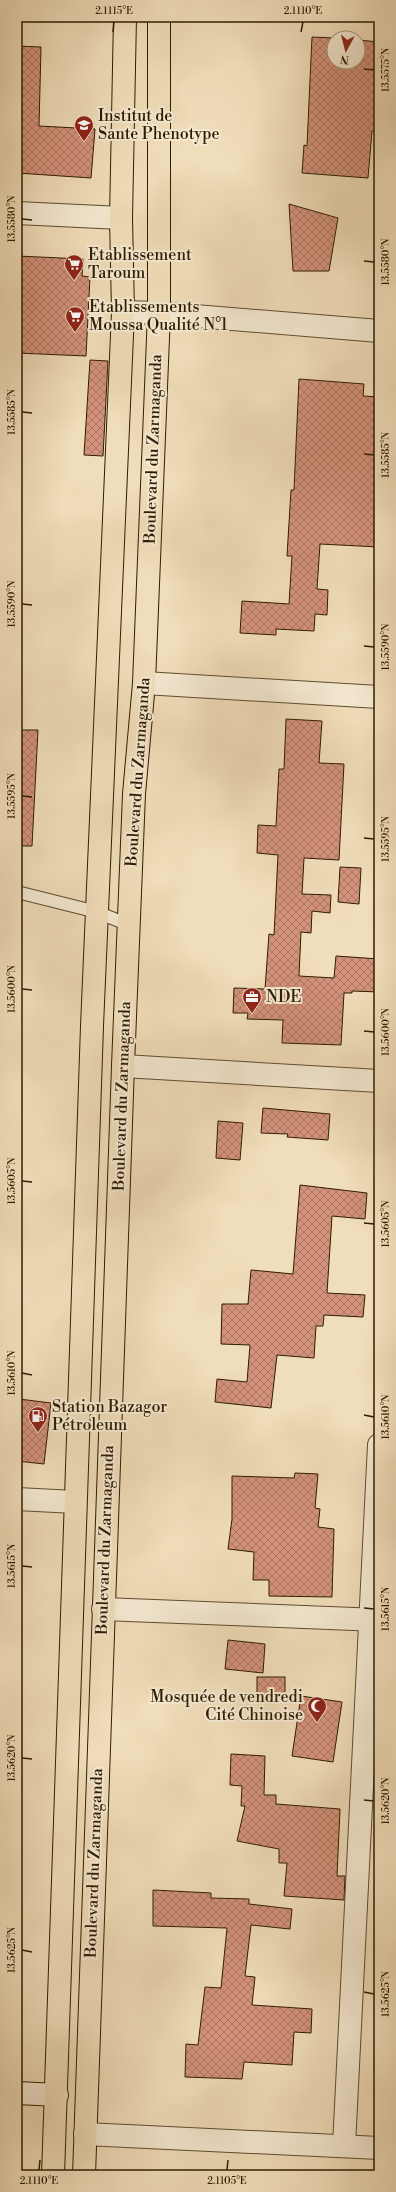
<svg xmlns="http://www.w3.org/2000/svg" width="396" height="2192" viewBox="0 0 396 2192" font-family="'Libre Bodoni',serif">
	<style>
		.building { fill: url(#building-cross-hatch); stroke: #2e1c01 }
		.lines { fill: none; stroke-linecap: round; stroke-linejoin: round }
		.lane-casing { stroke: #5e4c2f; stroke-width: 14 }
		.street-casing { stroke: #5e4c2f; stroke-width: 24 }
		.secondary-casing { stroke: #2e1c01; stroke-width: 24 }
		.primary-casing { stroke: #2e1c01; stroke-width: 24 }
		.lane { stroke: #f5e9d2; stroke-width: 12 }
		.street { stroke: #f5e9d2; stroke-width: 22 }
		.secondary { stroke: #f5e9d2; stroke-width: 22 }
		.primary { stroke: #f0ddb9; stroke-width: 22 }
		.ticks { fill: none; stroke: #2e1c01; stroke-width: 1.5 }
		.labels { text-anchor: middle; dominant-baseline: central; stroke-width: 4; stroke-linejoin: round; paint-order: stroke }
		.poi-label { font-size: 16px; fill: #2e1c01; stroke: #f5e9d2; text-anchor: start }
		.street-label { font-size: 16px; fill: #2e1c01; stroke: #f5e9d2 }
		.neatline { fill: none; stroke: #2e1c01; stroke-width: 1.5 }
		.ticks-label { font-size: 10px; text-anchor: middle; fill: #2e1c01 }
	</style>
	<defs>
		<pattern id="building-cross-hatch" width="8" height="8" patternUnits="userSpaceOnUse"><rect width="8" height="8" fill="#d3927a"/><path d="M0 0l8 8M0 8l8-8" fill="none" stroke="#ac7662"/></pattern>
	</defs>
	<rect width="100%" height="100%" fill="#f0ddb9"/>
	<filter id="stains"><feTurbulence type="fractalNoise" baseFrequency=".005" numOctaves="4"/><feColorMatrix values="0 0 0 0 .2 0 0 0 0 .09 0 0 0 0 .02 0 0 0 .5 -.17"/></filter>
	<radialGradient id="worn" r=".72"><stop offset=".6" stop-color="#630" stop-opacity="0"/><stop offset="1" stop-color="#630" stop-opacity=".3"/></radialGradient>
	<g class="building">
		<path d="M 312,37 L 334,38 L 334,62 L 358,62 L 358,40 L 379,42 L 379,132 L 372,131 L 368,178 L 302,173 L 304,145 L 307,146 Z"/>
		<path d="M 17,46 L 41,47 L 39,126 L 95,129 L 91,178 L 17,173 Z"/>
		<path d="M 289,204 L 338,218 L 329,271 L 293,271 Z"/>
		<path d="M 17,256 L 83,259 L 82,276 L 90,277 L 86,356 L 17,353 Z"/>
		<path d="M 90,360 L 108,361 L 103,456 L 84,455 Z"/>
		<path d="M 299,379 L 364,384 L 363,396 L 379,397 L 379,547 L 320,544 L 317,589 L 328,590 L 327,615 L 315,614 L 314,631 L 276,629 L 276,635 L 240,633 L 242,601 L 289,604 L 292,556 L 287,556 L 291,490 L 294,490 Z"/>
		<path d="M 286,719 L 322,721 L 319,763 L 344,764 L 339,860 L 304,858 L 302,894 L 331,895 L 330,913 L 312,911 L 311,933 L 301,932 L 299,976 L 334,978 L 336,956 L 379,959 L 379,992 L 352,991 L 352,993 L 344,993 L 341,1045 L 282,1043 L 283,1020 L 247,1019 L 248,1013 L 233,1013 L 234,988 L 265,989 L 269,934 L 274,935 L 278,855 L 257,853 L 258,825 L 276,826 L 279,769 L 284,769 Z"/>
		<path d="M 17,730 L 38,730 L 32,846 L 17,846 Z"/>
		<path d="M 340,867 L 361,868 L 359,904 L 338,902 Z"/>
		<path d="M 263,1108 L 330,1114 L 328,1140 L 287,1137 L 288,1134 L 261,1133 Z"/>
		<path d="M 218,1121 L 243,1123 L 240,1160 L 216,1158 Z"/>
		<path d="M 300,1185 L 367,1193 L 365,1219 L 332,1216 L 327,1293 L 365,1295 L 363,1317 L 324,1315 L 323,1326 L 316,1326 L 314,1358 L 277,1355 L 271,1408 L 215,1402 L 217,1379 L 247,1382 L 250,1345 L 221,1344 L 222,1304 L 248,1304 L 251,1270 L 293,1274 Z"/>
		<path d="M 19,1399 L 51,1403 L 44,1464 L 17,1461 Z"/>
		<path d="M 295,1473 L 318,1474 L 315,1508 L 320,1509 L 318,1527 L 334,1529 L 332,1597 L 269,1596 L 269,1580 L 253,1580 L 254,1552 L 228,1549 L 232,1519 L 232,1476 L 294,1478 Z"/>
		<path d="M 228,1640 L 265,1644 L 263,1673 L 225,1669 Z"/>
		<rect x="257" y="1677" width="28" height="20"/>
		<path d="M 301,1696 L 342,1702 L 333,1762 L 292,1756 Z"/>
		<path d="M 231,1754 L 265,1756 L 264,1795 L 276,1795 L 276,1804 L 340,1809 L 337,1876 L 345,1876 L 344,1900 L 284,1896 L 287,1863 L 279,1863 L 279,1849 L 237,1841 L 245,1806 L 241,1806 L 242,1786 L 230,1785 Z"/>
		<path d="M 153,1890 L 211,1893 L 211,1898 L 249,1899 L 249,1904 L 292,1909 L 290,1929 L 251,1925 L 245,1976 L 255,1977 L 252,2005 L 312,2009 L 311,2033 L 294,2032 L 292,2065 L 244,2062 L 242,2079 L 185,2077 L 186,2044 L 198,2045 L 205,1987 L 221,1988 L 227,1928 L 153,1926 Z"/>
	</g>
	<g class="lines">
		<defs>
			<path id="lane" d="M 17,892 L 97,912 L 129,925"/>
			<g id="street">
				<path d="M 17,213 L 121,218"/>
				<path d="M 123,312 L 159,313 L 379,331"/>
				<path d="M 144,683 L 379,697"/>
				<path d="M 123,1066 L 379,1081"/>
				<path d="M 17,1499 L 75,1502"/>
				<path d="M 103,1609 L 379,1620"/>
				<path d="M 85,2134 L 379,2148"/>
				<path d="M 344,2146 L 379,1445"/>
			</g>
			<path id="secondary" d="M 17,2093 L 57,2095"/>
			<g id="primary">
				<path d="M 53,2175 L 92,1026 L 123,312 L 121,218 L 125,17"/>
				<path d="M 84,2175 L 123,1066 L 134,794 L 144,683 L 159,313 L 159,17"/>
			</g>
		</defs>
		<use href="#lane" class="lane-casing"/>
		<use href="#street" class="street-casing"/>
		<use href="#secondary" class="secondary-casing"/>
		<use href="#primary" class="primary-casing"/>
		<use href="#lane" class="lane"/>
		<use href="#street" class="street"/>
		<use href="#secondary" class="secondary"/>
		<use href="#primary" class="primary"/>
	</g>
	<path class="ticks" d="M 113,32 L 114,22M 301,32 L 303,22M 364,69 L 374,70M 22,219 L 32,220M 364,261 L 374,262M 22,412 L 32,413M 364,454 L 374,455M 22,604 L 32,605M 364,646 L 374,647M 22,796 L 32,797M 364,838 L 374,839M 22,989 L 32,990M 364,1031 L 374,1032M 22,1181 L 32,1182M 364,1223 L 374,1224M 22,1373 L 32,1375M 364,1415 L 374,1417M 22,1566 L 32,1567M 364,1608 L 374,1609M 22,1758 L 32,1759M 364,1800 L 374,1801M 22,1950 L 32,1952M 364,1992 L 374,1994M 39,2170 L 40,2160M 227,2170 L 228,2160"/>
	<defs>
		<symbol id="university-pin" viewBox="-11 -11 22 30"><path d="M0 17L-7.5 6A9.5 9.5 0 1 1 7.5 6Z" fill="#8f2418" stroke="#f5e9d2"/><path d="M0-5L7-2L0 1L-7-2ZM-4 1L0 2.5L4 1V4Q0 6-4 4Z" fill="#fff"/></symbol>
		<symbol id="supermarket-pin" viewBox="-11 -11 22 30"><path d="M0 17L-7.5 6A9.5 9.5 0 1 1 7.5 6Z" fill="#8f2418" stroke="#f5e9d2"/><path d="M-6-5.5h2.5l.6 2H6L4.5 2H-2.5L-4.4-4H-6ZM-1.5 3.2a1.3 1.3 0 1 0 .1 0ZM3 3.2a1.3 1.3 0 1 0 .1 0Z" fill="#fff"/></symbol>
		<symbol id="office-pin" viewBox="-11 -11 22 30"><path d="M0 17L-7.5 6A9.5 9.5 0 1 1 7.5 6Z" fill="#8f2418" stroke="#f5e9d2"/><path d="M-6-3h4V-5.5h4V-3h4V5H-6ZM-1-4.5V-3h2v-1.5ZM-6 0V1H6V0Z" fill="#fff"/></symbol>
		<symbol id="fuel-pin" viewBox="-11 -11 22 30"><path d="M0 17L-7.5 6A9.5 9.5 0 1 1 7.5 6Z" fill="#8f2418" stroke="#f5e9d2"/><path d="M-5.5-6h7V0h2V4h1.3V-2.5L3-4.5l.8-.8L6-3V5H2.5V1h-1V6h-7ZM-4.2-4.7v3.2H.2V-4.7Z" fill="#fff"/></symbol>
		<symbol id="mosque-pin" viewBox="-11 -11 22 30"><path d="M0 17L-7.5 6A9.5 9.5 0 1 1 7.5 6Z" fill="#8f2418" stroke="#f5e9d2"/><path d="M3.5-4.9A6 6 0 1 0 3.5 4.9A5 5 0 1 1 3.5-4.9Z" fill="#fff"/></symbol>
	</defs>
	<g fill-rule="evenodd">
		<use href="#university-pin" x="73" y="114" width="22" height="30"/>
		<use href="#supermarket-pin" x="63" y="253" width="22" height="30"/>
		<use href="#supermarket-pin" x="64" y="305" width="22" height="30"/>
		<use href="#office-pin" x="241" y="986" width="22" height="30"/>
		<use href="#fuel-pin" x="27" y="1405" width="22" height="30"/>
		<use href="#mosque-pin" x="306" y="1695" width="22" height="30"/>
	</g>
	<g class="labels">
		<g class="poi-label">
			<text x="98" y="116">Institut de<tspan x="98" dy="18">Sante Phenotype</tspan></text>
			<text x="88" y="255">Etablissement<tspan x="88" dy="18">Taroum</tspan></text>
			<text x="89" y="307">Etablissements<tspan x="89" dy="18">Moussa Qualité N°1</tspan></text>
			<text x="266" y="997">NDE</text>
			<text x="52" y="1407">Station Bazagor<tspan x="52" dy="18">Pétroleum</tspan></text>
			<text x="303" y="1697" text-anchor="end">Mosquée de vendredi<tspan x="303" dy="18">Cité Chinoise</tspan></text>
		</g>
		<g class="street-label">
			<text transform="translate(153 449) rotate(-88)">Boulevard du Zarmaganda</text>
			<text transform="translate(138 772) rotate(-86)">Boulevard du Zarmaganda</text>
			<text transform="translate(122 1096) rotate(-88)">Boulevard du Zarmaganda</text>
			<text transform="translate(105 1540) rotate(-88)">Boulevard du Zarmaganda</text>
			<text transform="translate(94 1863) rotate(-88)">Boulevard du Zarmaganda</text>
		</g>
	</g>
	<rect width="396" height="2192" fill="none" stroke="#f0ddb9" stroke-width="44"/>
	<g transform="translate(346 50) rotate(187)"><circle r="19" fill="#f5e9d2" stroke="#a5977e"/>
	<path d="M0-3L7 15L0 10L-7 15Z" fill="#8f2418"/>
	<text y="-6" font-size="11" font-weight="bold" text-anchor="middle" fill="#2e1c01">N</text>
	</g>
	<rect x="22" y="22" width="352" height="2148" class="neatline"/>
	<g class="ticks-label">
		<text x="114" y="14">2.1115°E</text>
		<text x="303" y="14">2.1110°E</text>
		<text transform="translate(385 70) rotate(-90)" y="4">13.5575°N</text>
		<text transform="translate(11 219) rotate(-90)" y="4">13.5580°N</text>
		<text transform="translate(385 262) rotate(-90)" y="4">13.5580°N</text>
		<text transform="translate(11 412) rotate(-90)" y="4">13.5585°N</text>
		<text transform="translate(385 455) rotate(-90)" y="4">13.5585°N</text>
		<text transform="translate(11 604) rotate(-90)" y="4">13.5590°N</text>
		<text transform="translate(385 647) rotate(-90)" y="4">13.5590°N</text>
		<text transform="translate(11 796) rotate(-90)" y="4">13.5595°N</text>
		<text transform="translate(385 839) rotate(-90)" y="4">13.5595°N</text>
		<text transform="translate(11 989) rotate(-90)" y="4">13.5600°N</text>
		<text transform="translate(385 1032) rotate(-90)" y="4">13.5600°N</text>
		<text transform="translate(11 1181) rotate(-90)" y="4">13.5605°N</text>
		<text transform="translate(385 1224) rotate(-90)" y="4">13.5605°N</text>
		<text transform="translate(11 1373) rotate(-90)" y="4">13.5610°N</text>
		<text transform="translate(385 1417) rotate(-90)" y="4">13.5610°N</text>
		<text transform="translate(11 1566) rotate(-90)" y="4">13.5615°N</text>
		<text transform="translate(385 1609) rotate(-90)" y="4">13.5615°N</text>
		<text transform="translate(11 1758) rotate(-90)" y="4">13.5620°N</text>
		<text transform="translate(385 1801) rotate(-90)" y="4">13.5620°N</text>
		<text transform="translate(11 1950) rotate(-90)" y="4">13.5625°N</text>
		<text transform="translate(385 1994) rotate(-90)" y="4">13.5625°N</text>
		<text x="39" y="2184">2.1110°E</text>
		<text x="227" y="2184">2.1105°E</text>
	</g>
	<rect width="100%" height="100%" filter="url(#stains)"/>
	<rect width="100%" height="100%" fill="url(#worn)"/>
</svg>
